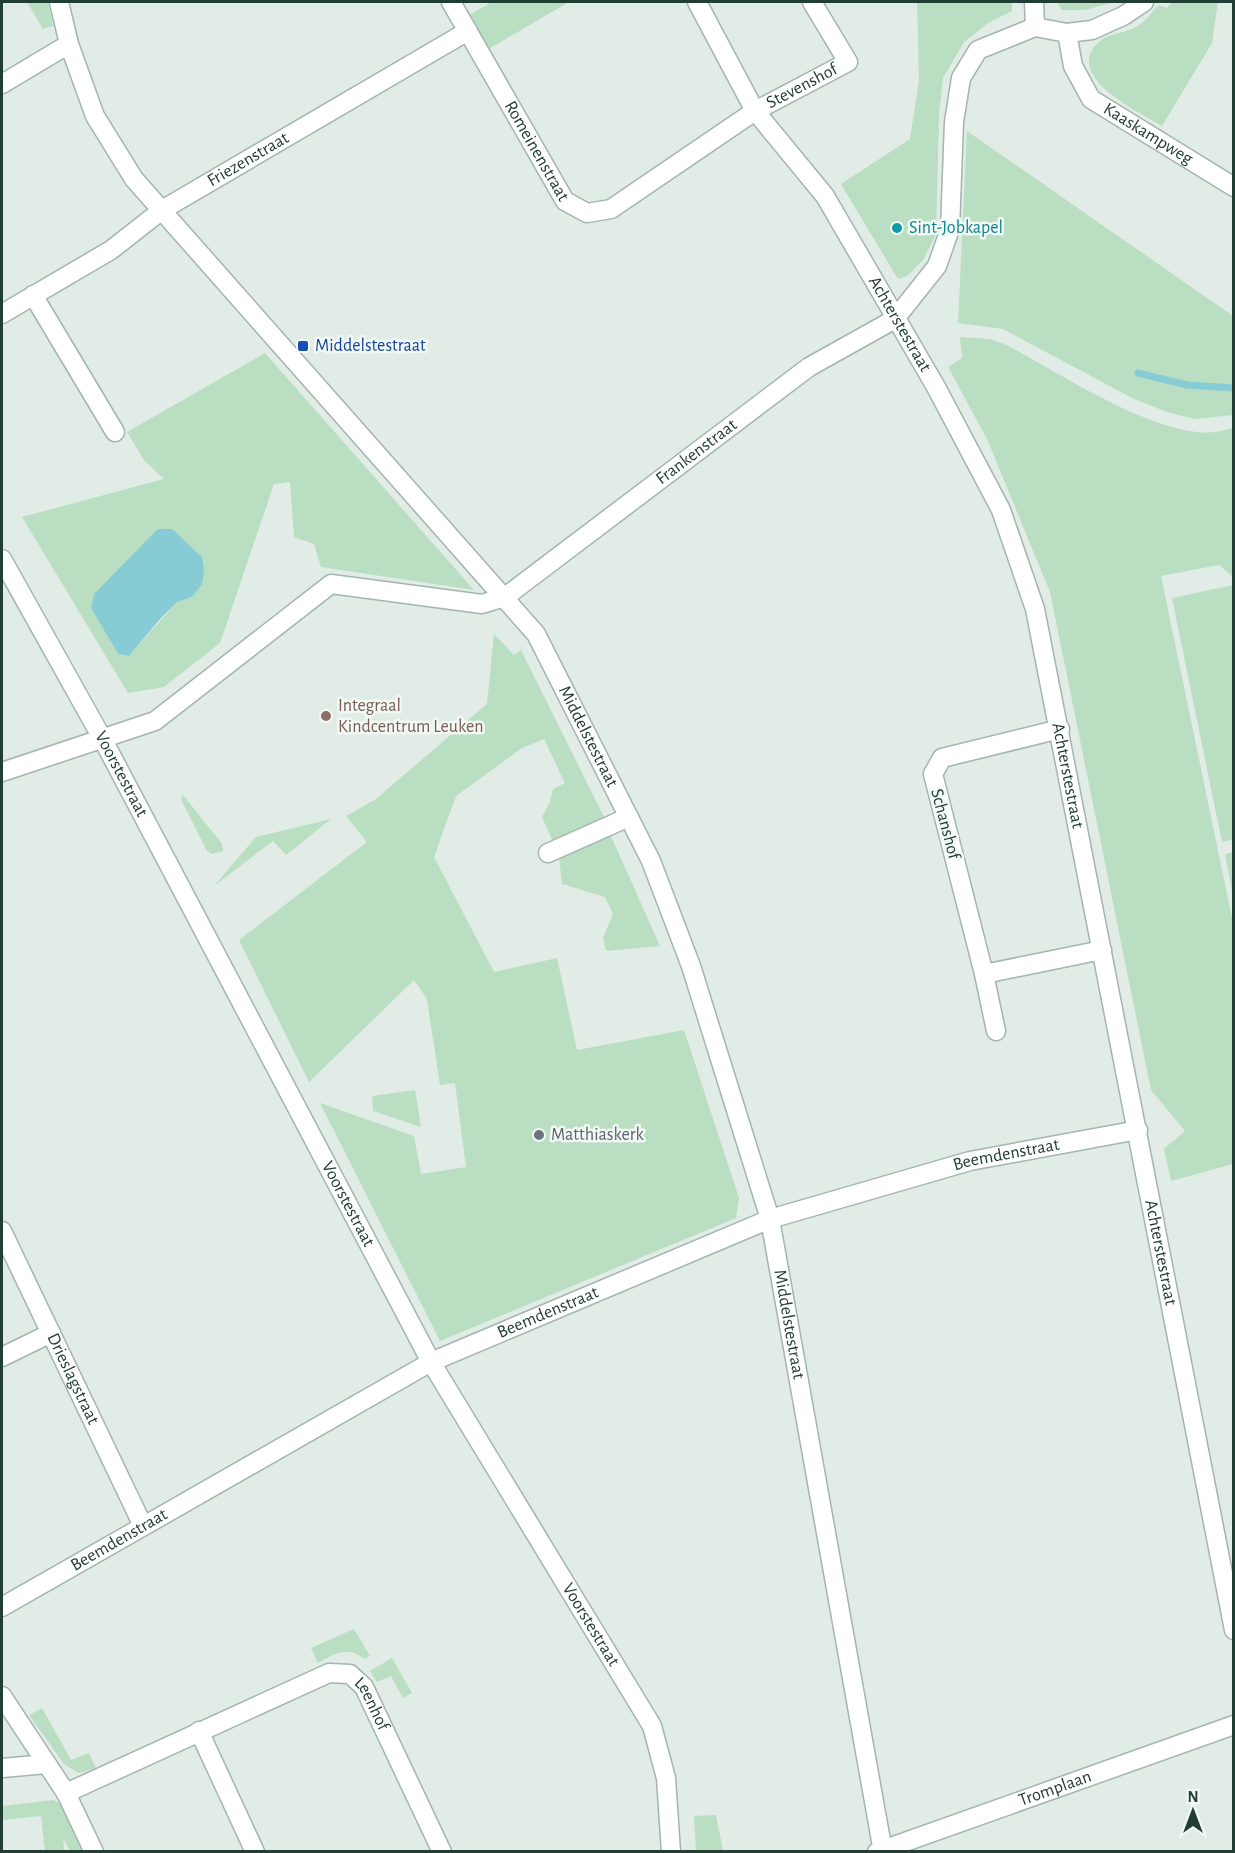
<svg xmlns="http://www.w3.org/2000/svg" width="1235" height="1853" viewBox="0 0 1235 1853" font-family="'Alegreya Sans',sans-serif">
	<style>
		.green { fill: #b9dec1; fill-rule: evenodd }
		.water { fill: #87ccd4 }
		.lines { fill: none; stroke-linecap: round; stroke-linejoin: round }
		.stream { stroke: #87ccd4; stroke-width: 7 }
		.street-casing { stroke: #a4b4ae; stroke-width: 21 }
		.street { stroke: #fff; stroke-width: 18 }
		.culture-dot { fill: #0f9aa8; stroke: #f2f9f5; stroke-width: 2 }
		.transit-dot { fill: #1a4fb4; stroke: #f2f9f5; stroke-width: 2 }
		.education-dot { fill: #8d6e63; stroke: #f2f9f5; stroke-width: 2 }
		.worship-dot { fill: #6b7280; stroke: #f2f9f5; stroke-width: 2 }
		.labels { text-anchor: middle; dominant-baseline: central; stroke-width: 5; stroke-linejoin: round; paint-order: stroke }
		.street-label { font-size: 18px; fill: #213e34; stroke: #f2f9f5 }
		.culture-label { font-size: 18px; fill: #0d838f; stroke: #f2f9f5; text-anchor: start }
		.transit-label { font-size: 18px; fill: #164399; stroke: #f2f9f5; text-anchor: start }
		.education-label { font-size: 18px; fill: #785e54; stroke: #f2f9f5; text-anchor: start }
		.worship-label { font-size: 18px; fill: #5b616d; stroke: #f2f9f5; text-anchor: start }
	</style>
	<rect width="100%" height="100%" fill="#e1ece7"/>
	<g class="green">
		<path d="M 27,2 L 48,2 L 53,26 L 43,29 Z"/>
		<path d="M 492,2 L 569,2 L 482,53 L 462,19 Z"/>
		<path d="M 917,2 L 1012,2 L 1012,11 L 988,23 L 964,42 L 943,78 L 939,115 L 936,235 L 923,260 L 907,276 L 898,279 L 841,184 L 910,139 L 919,80 Z"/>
		<path d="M 1057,2 L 1115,2 L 1085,10 L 1062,10 Z"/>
		<path d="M 1172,2 L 1218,2 L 1212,43 L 1162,126 C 1139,112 1059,75 1101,40 C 1111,33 1125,33 1136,27 C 1144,23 1152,12 1159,5 L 1167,8 Z"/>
		<path d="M 967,131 L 1233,316 L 1233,415 L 1194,419 L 1167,412 L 1134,399 L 1003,329 L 958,323 Z"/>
		<path d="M 960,337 L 990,339 L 1007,345 C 1061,374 1137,425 1197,432 C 1208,434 1222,431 1233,428 L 1233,577 L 1219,565 L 1161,576 L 1233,923 L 1233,1164 L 1171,1181 L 1164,1149 L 1185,1131 L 1151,1090 L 1050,592 L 987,439 L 948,367 L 962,358 Z"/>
		<path d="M 265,353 L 474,590 L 321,567 L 314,544 L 294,537 L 290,482 L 274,484 L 220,643 L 164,687 L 128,693 L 22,517 L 164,479 L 144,460 L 127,432 ZM 94,594 L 192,597 L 177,602 L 129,656 L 118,654 L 91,608 Z"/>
		<path d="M 1233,585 L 1234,839 L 1222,842 L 1172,598 Z"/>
		<path d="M 494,634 L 514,655 L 521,650 L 604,817 L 552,840 L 542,817 L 549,804 L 553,789 L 565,783 L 544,739 L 522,748 L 456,796 L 434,857 L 494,972 L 557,958 L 577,1050 L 684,1030 L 739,1198 L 736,1218 L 440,1341 L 320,1103 L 414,1136 L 421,1174 L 466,1167 L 455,1083 L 440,1085 L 427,999 L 414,980 L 309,1082 L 239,940 L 367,842 L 346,816 L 376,799 L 487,704 Z"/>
		<path d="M 183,795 L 222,844 L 223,851 L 212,854 L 207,851 L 181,799 Z"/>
		<path d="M 331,819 L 286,855 L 273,841 L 214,886 L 256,837 Z"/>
		<path d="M 610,834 L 660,946 L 606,951 L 603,938 L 613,914 L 605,897 L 562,884 L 559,856 Z"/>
		<path d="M 1233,852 L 1234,852 L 1233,897 L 1225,854 Z"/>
		<path d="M 415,1090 L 421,1127 L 373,1111 L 372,1096 Z"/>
		<path d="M 354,1629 L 370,1656 L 364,1659 C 348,1645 334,1654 318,1663 L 311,1648 Z"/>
		<path d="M 392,1658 L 412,1693 L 403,1698 L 391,1676 L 377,1682 L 370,1671 Z"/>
		<path d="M 42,1708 L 71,1760 L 89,1753 L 96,1768 L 79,1773 L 64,1764 L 29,1715 Z"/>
		<path d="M 53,1800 L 61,1804 L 82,1851 L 70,1851 L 63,1838 L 64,1851 L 45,1851 L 41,1816 L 2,1820 L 2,1806 Z"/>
		<path d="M 716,1815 L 723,1851 L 696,1851 L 694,1816 Z"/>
	</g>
	<path class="water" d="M 158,529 L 172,529 L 202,557 L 204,570 L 202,584 L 192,597 L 177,602 L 161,618 L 129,656 L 118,654 L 91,608 L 94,594 Z"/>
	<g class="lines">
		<path class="stream" d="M 1138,373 L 1187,385 L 1234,388"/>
		<defs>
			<g id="street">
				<path id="s1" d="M 59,2 L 69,44 L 95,116 L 134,179 L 536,634 L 651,861 L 691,966 L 770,1219 L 883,1852"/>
				<path id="s2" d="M 451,2 L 565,201 L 587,213 L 611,209 L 755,111 L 848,62 L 812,2"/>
				<path id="s3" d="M 697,2 L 755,111 L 825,196 L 936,387 L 1001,510 L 1035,609 L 1234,1630"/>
				<path d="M 1034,2 L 1035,27"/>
				<path id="s4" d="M 1067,33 L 1073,66 L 1091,99 L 1234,187"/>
				<path d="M 2,84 L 69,44"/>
				<path d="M 33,295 L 115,432"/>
				<path id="s5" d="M 2,314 L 111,250 L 162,210 L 468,31"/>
				<path id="s6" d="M 2,559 L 102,738 L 431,1362 L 652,1726 L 666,1778 L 671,1852"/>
				<path id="s7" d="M 2,772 L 155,721 L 331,584 L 482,604 L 505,597 L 809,367 L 895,319 L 937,266 L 950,229 L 954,122 L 961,78 L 978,50 L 1035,27 L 1067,33 L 1092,30 L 1123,16 L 1144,2"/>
				<path d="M 548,853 L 629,817"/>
				<path d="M 984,974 L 1102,950"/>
				<path d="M 996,1031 L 984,974 L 933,774 L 942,758 L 1060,729"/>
				<path id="s8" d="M 2,1231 L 143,1526"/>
				<path d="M 2,1357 L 51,1333"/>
				<path id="s9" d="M 2,1607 L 431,1362 L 770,1219 L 970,1161 L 1138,1130"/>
				<path id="s10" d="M 2,1696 L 66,1793 L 329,1673 L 350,1674 L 364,1687 L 442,1852"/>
				<path d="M 199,1731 L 255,1852"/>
				<path d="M 2,1768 L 47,1764"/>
				<path d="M 66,1793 L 94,1852"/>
				<path id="s11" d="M 877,1852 L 1234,1725"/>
			</g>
		</defs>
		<use href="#street" class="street-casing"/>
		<use href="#street" class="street"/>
	</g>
	<circle class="culture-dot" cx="897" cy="228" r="6"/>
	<rect class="transit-dot" x="297" y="340" width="12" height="12" rx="3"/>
	<circle class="education-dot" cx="326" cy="716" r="6"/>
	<circle class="worship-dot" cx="539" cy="1135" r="6"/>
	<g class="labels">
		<g class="street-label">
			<text stroke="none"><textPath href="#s2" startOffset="506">Stevenshof</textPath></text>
			<text stroke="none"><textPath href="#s4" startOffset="138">Kaaskampweg</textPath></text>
			<text stroke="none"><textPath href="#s2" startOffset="172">Romeinenstraat</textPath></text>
			<text stroke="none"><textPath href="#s5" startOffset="291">Friezenstraat</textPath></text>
			<text stroke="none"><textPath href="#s3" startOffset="382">Achterstestraat</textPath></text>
			<text stroke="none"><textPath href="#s7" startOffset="801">Frankenstraat</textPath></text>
			<text stroke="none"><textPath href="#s1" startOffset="916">Middelstestraat</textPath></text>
			<text stroke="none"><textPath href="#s6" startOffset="246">Voorstestraat</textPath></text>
			<text stroke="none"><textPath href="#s3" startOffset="868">Achterstestraat</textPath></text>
			<text transform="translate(945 824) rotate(75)">Schanshof</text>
			<text stroke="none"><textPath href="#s9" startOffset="1107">Beemdenstraat</textPath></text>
			<text stroke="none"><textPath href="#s6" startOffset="732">Voorstestraat</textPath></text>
			<text stroke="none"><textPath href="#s3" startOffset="1354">Achterstestraat</textPath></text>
			<text stroke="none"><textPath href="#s9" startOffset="621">Beemdenstraat</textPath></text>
			<text stroke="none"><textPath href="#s1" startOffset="1540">Middelstestraat</textPath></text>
			<text stroke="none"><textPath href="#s8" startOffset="164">Drieslagstraat</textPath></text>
			<text stroke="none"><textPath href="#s9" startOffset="135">Beemdenstraat</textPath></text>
			<text stroke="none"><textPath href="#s6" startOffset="1218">Voorstestraat</textPath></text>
			<text stroke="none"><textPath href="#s10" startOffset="464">Leenhof</textPath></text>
			<text stroke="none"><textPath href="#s11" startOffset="189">Tromplaan</textPath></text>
		</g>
		<g class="culture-label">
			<text x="909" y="228">Sint-Jobkapel</text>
		</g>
		<g class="transit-label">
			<text x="315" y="346">Middelstestraat</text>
		</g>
		<g class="education-label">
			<text x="338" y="706">Integraal<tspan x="338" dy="21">Kindcentrum Leuken</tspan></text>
		</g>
		<g class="worship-label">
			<text x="551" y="1135">Matthiaskerk</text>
		</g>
	</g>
	<rect width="1235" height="1853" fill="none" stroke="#213e34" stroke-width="6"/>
	<g transform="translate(1193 1811)" stroke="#f2f9f5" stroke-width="4.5" paint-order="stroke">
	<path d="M0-4.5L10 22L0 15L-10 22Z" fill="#213e34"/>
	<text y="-9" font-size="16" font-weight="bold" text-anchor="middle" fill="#213e34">N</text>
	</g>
</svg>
